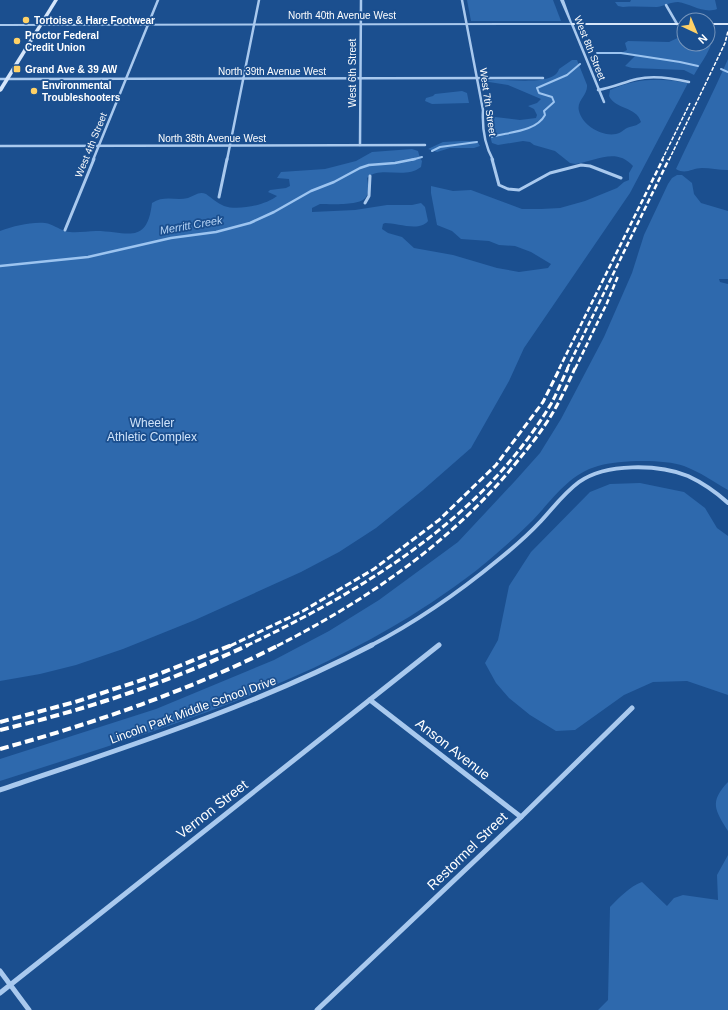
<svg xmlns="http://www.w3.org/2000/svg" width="728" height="1010" viewBox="0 0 728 1010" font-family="Arial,sans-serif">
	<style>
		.green { fill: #2e69ad }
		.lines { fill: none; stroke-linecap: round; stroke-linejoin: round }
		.stream-far1 { stroke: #9cc4f0; stroke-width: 2 }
		.stream { stroke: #9cc4f0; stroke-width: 2.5 }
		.minor-far3 { stroke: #a9c9ee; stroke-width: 2.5 }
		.minor-far2 { stroke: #a9c9ee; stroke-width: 3 }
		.minor-far1 { stroke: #a9c9ee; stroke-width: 4 }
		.minor { stroke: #a9c9ee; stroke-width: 5 }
		.tertiary { fill: #a9c9ee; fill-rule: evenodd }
		.secondary { fill: #d6e6fa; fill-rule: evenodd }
		.rail-far3 { stroke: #fff; stroke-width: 1.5; stroke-dasharray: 4 1.5; stroke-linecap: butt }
		.rail-far2 { stroke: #fff; stroke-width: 2.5; stroke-dasharray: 5.5 2.5; stroke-linecap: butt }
		.rail-far1 { stroke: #fff; stroke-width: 3; stroke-dasharray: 7 3; stroke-linecap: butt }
		.rail { stroke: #fff; stroke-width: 4; stroke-dasharray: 9 4; stroke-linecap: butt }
		.poi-dot { fill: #ffd166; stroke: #1b4f8f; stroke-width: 1.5 }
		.labels { text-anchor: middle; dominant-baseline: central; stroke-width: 3.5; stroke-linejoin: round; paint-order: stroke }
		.far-street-label { font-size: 10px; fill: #fff; stroke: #1b4f8f }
		.far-poi-label { font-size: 10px; font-weight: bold; fill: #fff; stroke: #1b4f8f; text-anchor: start }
		.far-water-label { font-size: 11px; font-style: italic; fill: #b5d3f5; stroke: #1b4f8f }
		.park-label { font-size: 12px; fill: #cfe3fa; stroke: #1b4f8f }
		.street-label { font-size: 12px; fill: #fff; stroke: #1b4f8f }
		.near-street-label { font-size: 14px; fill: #fff; stroke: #1b4f8f }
	</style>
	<rect width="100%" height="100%" fill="#1b4f8f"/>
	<g class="green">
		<path d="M 467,0 L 553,0 L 561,21 L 471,21 Z"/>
		<path d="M 631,0 L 715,0 L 717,9 C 704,14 691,4 678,2 C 670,2 665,6 657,7 C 646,7 635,6 623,7 L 618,6 L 615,2 L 630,2 Z"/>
		<path d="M 708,29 L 714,31 C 713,48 702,61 694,75 L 684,70 L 632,68 L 625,66 L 635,56 L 630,54 L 592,53 L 623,52 L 627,50 L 625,43 L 628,41 L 669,42 L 684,35 L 684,44 L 708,44 Z"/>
		<path d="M 728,59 L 728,170 C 719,170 710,168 702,168 C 692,168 686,175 676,169 C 693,132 712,96 728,59 Z"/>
		<path d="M 572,60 L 577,60 L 587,85 C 588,95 576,101 579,111 C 582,125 602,137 616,134 C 621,133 623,130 627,128 C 632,126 637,126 641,122 C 636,106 616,110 609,96 L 610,90 C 638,78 658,78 688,83 L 630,193 L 524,348 L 509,381 L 471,448 L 423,490 L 376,528 L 339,552 L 301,572 L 195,620 L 123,649 L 76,665 L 40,674 L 0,681 L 0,231 C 15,226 29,222 45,223 C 53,224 58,229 65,231 C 74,234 86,231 96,231 C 127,231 147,246 152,203 C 164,195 176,201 188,198 C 194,196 199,191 206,194 C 212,198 217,203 224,206 C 238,211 266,205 277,196 L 268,192 L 270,190 L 286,188 L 290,186 L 289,179 L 277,178 L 281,172 L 325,169 L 356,161 L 372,152 L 412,149 L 418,151 L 420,158 L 422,161 L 421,167 C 404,180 381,165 367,178 C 368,185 370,191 366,197 C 361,206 330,204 320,204 L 312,208 L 312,212 L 355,210 L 387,205 L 412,205 L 421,203 L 425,207 L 428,221 C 420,232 397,223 385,223 L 383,224 L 382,229 L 388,233 L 402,237 L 414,248 L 453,255 L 497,268 L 519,272 L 548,268 L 551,264 L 531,252 L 515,246 L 499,245 L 489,241 L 461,239 L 452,231 L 437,225 L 431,193 L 431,186 L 453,191 L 471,190 L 522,209 L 541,209 L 560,208 L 585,201 L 617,188 L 624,182 L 629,180 L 629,173 L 633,166 C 616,147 596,161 575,164 L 570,163 L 555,151 L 534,145 L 530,142 L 523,141 L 498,145 L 492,143 L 490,136 L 492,124 L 487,116 L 520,120 L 536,118 L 537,115 L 534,109 L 528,106 L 537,103 L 541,99 L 508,85 L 489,82 L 487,81 C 503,77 554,88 559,69 Z"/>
		<path d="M 462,91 L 467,93 L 469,103 L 432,104 L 425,101 L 426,98 L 433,96 L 435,94 Z"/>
		<path d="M 461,141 L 477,141 L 480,146 L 474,148 L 450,148 L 437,152 L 428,149 L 443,142 Z"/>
		<path d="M 677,175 L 682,175 L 692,183 L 694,194 L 701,203 L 728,211 L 728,279 L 719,279 L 720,282 L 728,284 L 728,490 C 714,482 700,472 684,466 C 663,459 620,460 598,466 C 569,474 553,499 533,520 C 521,532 509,543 496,554 C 470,577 439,598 409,617 C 283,694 140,736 0,781 L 0,759 L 156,709 L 274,660 L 329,631 L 379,600 L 458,542 L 515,481 L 540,453 L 561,419 L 604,337 L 632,273 L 644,235 L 668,184 L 672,178 Z"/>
		<path d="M 640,483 L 684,492 L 705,508 L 717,528 L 728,536 L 728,695 L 687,681 L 653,682 L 624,695 L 575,730 L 556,731 L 530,715 L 509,698 L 496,683 L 485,663 L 498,640 L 509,586 L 531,552 L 590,492 L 610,484 Z"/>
		<path d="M 728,782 L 728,831 C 715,810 709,802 728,782 Z"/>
		<path d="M 728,855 L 728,1010 L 598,1010 L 608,1000 L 610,907 C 620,897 629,887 642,882 L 667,906 L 674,898 L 683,895 L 718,900 L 717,875 Z"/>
	</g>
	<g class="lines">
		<g class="stream-far1">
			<path d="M 597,53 L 621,53 L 680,62 L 698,66"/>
			<path d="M 721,69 L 728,72"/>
			<path d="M 491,137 C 508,132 536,132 545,115 L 544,111 L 554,102 L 552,97 L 539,93 L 537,88 L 567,75 L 580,64"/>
			<path d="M 432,151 L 440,147 L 477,142"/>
			<path d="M 411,160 L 422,157"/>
		</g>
		<path class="stream" d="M 0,266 L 88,257 L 171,238 L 216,232 L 250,223 L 274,212 L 311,191 L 334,182 L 360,168 L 369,165 L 395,163 L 415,159"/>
		<g class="minor-far3">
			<path d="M 462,0 L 483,110 C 482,128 484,144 493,160"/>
			<path d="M 666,5 L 677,24"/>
			<path d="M 572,24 L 604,102"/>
			<path d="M 0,79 L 543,78"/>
			<path d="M 598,90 C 612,88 624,82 637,79 C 654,75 672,78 689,82"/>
			<path d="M 360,145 L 361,0"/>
			<path d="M 0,146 L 425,145"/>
			<path d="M 93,160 L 158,0"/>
			<path d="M 227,160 L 259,0"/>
		</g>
		<g class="minor-far2">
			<path d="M 492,159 L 499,185 L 508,189 L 519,190 L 550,173 L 581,165 L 590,166 L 621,178"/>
			<path d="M 219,197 L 227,159"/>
			<path d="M 365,203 L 369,196 L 370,176"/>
			<path d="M 65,230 L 94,159"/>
		</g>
		<path class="minor-far1" d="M 370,646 C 416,622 458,593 498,560 C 513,548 528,535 541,521 C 553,508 564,493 579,482 C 606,463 658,464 688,476 C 703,483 716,492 728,503"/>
		<g class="minor">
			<path d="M 370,700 L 521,817"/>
			<path d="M 0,790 C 126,747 253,707 372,645"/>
			<path d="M 0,971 L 29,1010"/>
			<path d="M 0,993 L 439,645"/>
			<path d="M 317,1010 L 521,817 L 632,708"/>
		</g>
		<path class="tertiary" d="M 560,0 L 564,0 L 573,25 L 0,26 L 0,24 L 570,23 Z"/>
		<g class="secondary">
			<path d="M 54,0 L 58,0 L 2,91 L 0,92 L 0,87 Z"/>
			<path d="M 572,23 L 684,23 L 684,25 L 571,25 L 571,23 Z"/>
			<rect x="708" y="23" width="20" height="2"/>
		</g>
		<g class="rail-far3">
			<path d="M 662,160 L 690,103"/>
			<path d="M 669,160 L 725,43 L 728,31"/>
		</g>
		<g class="rail-far2">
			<path d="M 559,369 L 663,159"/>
			<path d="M 567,369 L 669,159"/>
			<path d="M 575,369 L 607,303 L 618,276"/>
		</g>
		<g class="rail-far1">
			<path d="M 230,646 L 303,611 L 374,569 L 439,520 L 496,465 L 543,402 L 560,368"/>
			<path d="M 246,646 C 364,590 482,519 551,404 C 557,393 562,380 568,368"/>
			<path d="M 277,646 C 369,599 455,540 520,458 C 530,446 540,433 549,419 C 559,403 567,386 575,368"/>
		</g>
		<g class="rail">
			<path d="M 0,722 L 75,702 L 151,677 L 232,645"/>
			<path d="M 0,730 C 85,710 170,682 248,645"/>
			<path d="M 0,749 C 95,723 191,690 279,645"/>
		</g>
	</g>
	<g class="poi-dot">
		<circle cx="26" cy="20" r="4"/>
		<circle cx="17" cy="41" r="4"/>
		<rect x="13" y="65" width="8" height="8" rx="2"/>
		<circle cx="34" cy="91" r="4"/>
	</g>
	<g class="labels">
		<g class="far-street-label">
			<text x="342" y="15">North 40th Avenue West</text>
			<text transform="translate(590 48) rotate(68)">West 8th Street</text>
			<text x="272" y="71">North 39th Avenue West</text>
			<text transform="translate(352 73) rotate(-90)">West 6th Street</text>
			<text transform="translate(488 102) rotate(82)">West 7th Street</text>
			<text x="212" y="138">North 38th Avenue West</text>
			<text transform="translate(91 145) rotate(-68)">West 4th Street</text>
		</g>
		<g class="far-poi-label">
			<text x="34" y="20">Tortoise &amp; Hare Footwear</text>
			<text x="25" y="35">Proctor Federal<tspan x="25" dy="12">Credit Union</tspan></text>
			<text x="25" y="69">Grand Ave &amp; 39 AW</text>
			<text x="42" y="85">Environmental<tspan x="42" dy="12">Troubleshooters</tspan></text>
		</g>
		<g class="far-water-label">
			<text transform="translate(191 225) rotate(-10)">Merritt Creek</text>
		</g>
		<g class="park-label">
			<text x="152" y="423">Wheeler<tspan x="152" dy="14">Athletic Complex</tspan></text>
		</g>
		<g class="street-label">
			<text transform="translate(193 710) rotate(-20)">Lincoln Park Middle School Drive</text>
		</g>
		<g class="near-street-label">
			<text transform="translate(453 749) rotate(38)">Anson Avenue</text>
			<text transform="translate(212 809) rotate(-38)">Vernon Street</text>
			<text transform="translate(467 851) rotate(-44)">Restormel Street</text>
		</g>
	</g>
	<g transform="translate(696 32) rotate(136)"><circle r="19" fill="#1b4f8f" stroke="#7695bc"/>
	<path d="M0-3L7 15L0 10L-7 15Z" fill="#ffd166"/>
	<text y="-6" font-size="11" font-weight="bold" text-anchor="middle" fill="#ffffff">N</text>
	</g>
</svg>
